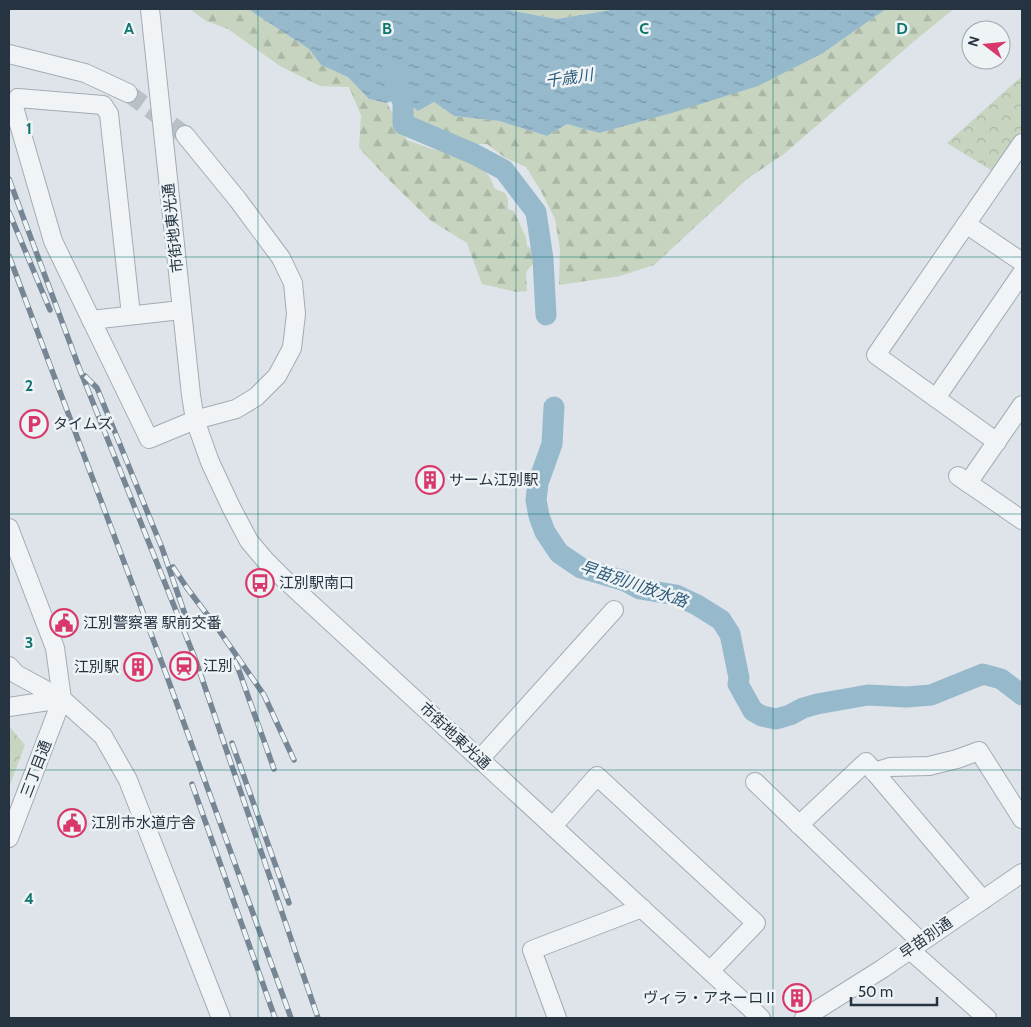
<svg xmlns="http://www.w3.org/2000/svg" width="1031" height="1027" viewBox="0 0 1031 1027" font-family="Cabin,'Noto Sans JP',sans-serif">
	<style>
		.forest { fill: url(#forest-firs) }
		.park { fill: url(#park-crowns) }
		.water { fill: url(#water-ripples) }
		.lines { fill: none; stroke-linecap: round; stroke-linejoin: round }
		.river { stroke: #96b9cc; stroke-width: 21 }
		.minor-tunnel { stroke: #b9c1c7; stroke-width: 18; stroke-dasharray: 18 9; stroke-linecap: butt }
		.minor-casing { stroke: #a3acb3; stroke-width: 20 }
		.minor { stroke: #f1f4f7; stroke-width: 18 }
		.rail-casing { stroke: #768694; stroke-width: 5.5 }
		.rail { stroke: #eef3f6; stroke-width: 4; stroke-dasharray: 11; stroke-linecap: butt }
		.grid { fill: none; stroke: #0f766e; stroke-width: 1; stroke-opacity: 0.55 }
		.labels { text-anchor: middle; dominant-baseline: central; stroke-width: 5; stroke-linejoin: round; paint-order: stroke }
		.street-label { font-size: 15px; fill: #263441; stroke: #eef3f6 }
		.poi-label { font-size: 15px; fill: #263441; stroke: #eef3f6; text-anchor: start }
		.water-label { font-size: 16px; font-style: italic; fill: #2d5b79; stroke: #eef3f6 }
		.grid-label { font-size: 16px; text-anchor: middle; font-weight: bold; fill: #0f766e; stroke: #eef3f6; stroke-width: 5; stroke-linejoin: round; paint-order: stroke }
	</style>
	<defs>
		<pattern id="forest-firs" width="22" height="20" patternUnits="userSpaceOnUse" patternTransform="scale(1.25)"><rect width="22" height="20" fill="#c7d4bf"/><path d="M5 1l3.5 6h-7zM16 11l3.5 6h-7z" fill="#abb7a5"/></pattern>
		<pattern id="park-crowns" width="20" height="18" patternUnits="userSpaceOnUse" patternTransform="scale(1.25)"><rect width="20" height="18" fill="#c7d4bf"/><path d="M2 6a3 3 0 1 1 6 0M12 15a3 3 0 1 1 6 0" fill="none" stroke="#abb7a5"/></pattern>
		<pattern id="water-ripples" width="26" height="14" patternUnits="userSpaceOnUse" patternTransform="scale(1.25)"><rect width="26" height="14" fill="#96b9cc"/><path d="M2 4q2-2 4 0t4 0M15 11q2-2 4 0t4 0" fill="none" stroke="#7a97a7"/></pattern>
	</defs>
	<rect width="100%" height="100%" fill="#dee4e9"/>
	<g class="forest">
		<path d="M 190,9 L 248,9 L 309,49 L 321,65 L 348,77 L 369,99 L 387,103 L 407,140 L 432,149 L 464,156 L 480,164 L 490,178 L 495,189 L 505,193 L 508,199 L 508,209 L 514,211 L 526,238 L 527,246 L 535,251 L 538,258 L 526,272 L 527,291 L 517,292 L 482,284 L 467,243 L 430,220 L 388,179 L 359,148 L 361,115 L 349,87 L 320,86 L 280,66 L 228,29 L 206,21 Z"/>
		<path d="M 502,9 L 616,9 L 557,19 Z"/>
		<path d="M 886,9 L 954,9 L 919,37 L 784,154 L 747,179 L 654,265 L 620,276 L 559,285 L 560,249 L 555,219 L 541,191 L 526,167 L 504,157 L 487,144 L 465,144 L 443,135 L 435,129 L 426,128 L 406,121 L 406,103 L 418,111 L 434,102 L 454,116 L 499,121 L 547,136 L 567,124 L 599,133 L 823,53 Z"/>
	</g>
	<g class="park">
		<path d="M 1022,76 L 1022,130 L 994,172 L 947,143 Z"/>
		<path d="M 9,726 L 25,745 L 9,787 Z"/>
	</g>
	<path class="water" d="M 248,9 L 502,9 L 557,19 L 616,9 L 886,9 L 823,53 L 758,86 L 675,112 L 599,133 L 567,124 L 547,136 L 499,121 L 454,116 L 434,102 L 418,111 L 399,97 L 387,103 L 369,99 L 348,77 L 321,65 L 309,49 Z"/>
	<g class="lines">
		<g class="river">
			<path d="M 391,72 L 403,103 L 403,124 L 474,154 L 504,170 L 536,212 L 543,259 L 546,315"/>
			<path d="M 554,407 L 552,444 L 538,483 L 536,500 L 539,516 L 545,532 L 559,553 L 581,568 L 625,581 L 640,589 L 676,595 L 697,605 L 721,620 L 730,634 L 739,678 L 738,684 L 753,711 L 762,716 L 776,719 L 790,715 L 803,708 L 817,704 L 868,695 L 907,697 L 931,695 L 983,674 L 1001,679 L 1022,695"/>
		</g>
		<path class="minor-tunnel" d="M 128,93 L 185,135"/>
		<defs>
			<g id="minor">
				<path d="M 150,9 L 191,395 L 195,420 L 210,462 L 231,507 L 249,541 L 265,560 L 283,578 L 761,1018"/>
				<path d="M 9,54 L 85,73 L 128,93"/>
				<path d="M 966,224 L 1022,262"/>
				<path d="M 131,315 L 109,114 L 103,105 L 18,98 L 14,107 L 53,241 L 149,439 L 195,420 L 236,409 L 256,397 L 277,376 L 292,348 L 296,314 L 293,283 L 281,258 L 238,200 L 185,135"/>
				<path d="M 91,320 L 181,310"/>
				<path d="M 936,398 L 1022,273"/>
				<path d="M 997,442 L 876,355 L 1022,143"/>
				<path d="M 958,476 L 1022,520"/>
				<path d="M 968,483 L 1022,405"/>
				<path d="M 9,528 L 55,648 L 62,699 L 9,838"/>
				<path d="M 9,666 L 16,674 L 62,699 L 103,736 L 128,780 L 133,793 L 221,1018"/>
				<path d="M 9,707 L 62,699"/>
				<path d="M 480,759 L 614,610"/>
				<path d="M 874,772 L 890,767 L 929,766 L 957,759 L 979,751 L 1022,819"/>
				<path d="M 755,782 L 921,942"/>
				<path d="M 799,825 L 866,762 L 983,900"/>
				<path d="M 553,826 L 597,776 L 756,923 L 710,971"/>
				<path d="M 910,950 L 987,1018"/>
				<path d="M 557,1018 L 532,950 L 642,908"/>
				<path d="M 804,1018 L 882,969 L 1022,873"/>
			</g>
		</defs>
		<use href="#minor" class="minor-casing"/>
		<use href="#minor" class="minor"/>
		<defs>
			<g id="rail">
				<path d="M 9,179 L 80,370 L 196,661 L 318,1018"/>
				<path d="M 9,212 L 50,310"/>
				<path d="M 9,256 L 165,671 L 291,1018"/>
				<path d="M 85,376 L 97,388 L 162,548 L 189,626"/>
				<path d="M 173,567 L 187,588 L 218,629 L 264,695 L 294,760"/>
				<path d="M 234,660 L 238,668 L 274,769"/>
				<path d="M 232,743 L 289,903"/>
				<path d="M 192,784 L 275,1018"/>
			</g>
		</defs>
		<use href="#rail" class="rail-casing"/>
		<use href="#rail" class="rail"/>
	</g>
	<path class="grid" d="M 258,9 L 258,1018M 516,9 L 516,1018M 773,9 L 773,1018M 9,257 L 1022,257M 9,514 L 1022,514M 9,770 L 1022,770"/>
	<defs>
		<symbol id="parking-ring" viewBox="-11 -11 22 22"><circle r="9.5" fill="#eef3f6" stroke="#d9386a" stroke-width="1.5"/><path d="M-3.5-5.5H1a3.5 3.5 0 0 1 0 7H-1V5.5H-3.5ZM-1-3.4V-.6H.8a1.4 1.4 0 0 0 0-2.8Z" fill="#d9386a"/></symbol>
		<symbol id="building-ring" viewBox="-11 -11 22 22"><circle r="9.5" fill="#eef3f6" stroke="#d9386a" stroke-width="1.5"/><path d="M-4-6H4V6H1V3H-1V6H-4ZM-2.5-4.3h1.7v1.8h-1.7ZM.8-4.3h1.7v1.8H.8ZM-2.5-1h1.7V.8h-1.7ZM.8-1h1.7V.8H.8Z" fill="#d9386a"/></symbol>
		<symbol id="bus-ring" viewBox="-11 -11 22 22"><circle r="9.5" fill="#eef3f6" stroke="#d9386a" stroke-width="1.5"/><path d="M-5-6H5V4H4V6H2V4H-2V6H-4V4H-5ZM-3.5-4V0h7V-4ZM-3.5 1.2v1.5H-2V1.2ZM2 1.2v1.5H3.5V1.2Z" fill="#d9386a"/></symbol>
		<symbol id="civic-ring" viewBox="-11 -11 22 22"><circle r="9.5" fill="#eef3f6" stroke="#d9386a" stroke-width="1.5"/><path d="M-.6-6.5H3V-4.5H.6V-3L4-1V1h2V6H-6V1h2V-1L-.6-3ZM-1.2 2.5V6h2.4V2.5Z" fill="#d9386a"/></symbol>
		<symbol id="station-ring" viewBox="-11 -11 22 22"><circle r="9.5" fill="#eef3f6" stroke="#d9386a" stroke-width="1.5"/><path d="M-3-6H3Q5-6 5-4V2Q5 4 3 4L4.5 6H3L1.5 4h-3L-3 6H-4.5L-3 4Q-5 4-5 2V-4Q-5-6-3-6ZM-3.5-4v3h7v-3ZM-3.5 1v1.5H-2V1ZM2 1v1.5H3.5V1Z" fill="#d9386a"/></symbol>
	</defs>
	<g fill-rule="evenodd">
		<use href="#parking-ring" x="18" y="408" width="32" height="32"/>
		<use href="#building-ring" x="414" y="464" width="32" height="32"/>
		<use href="#bus-ring" x="244" y="567" width="32" height="32"/>
		<use href="#civic-ring" x="48" y="607" width="32" height="32"/>
		<use href="#station-ring" x="168" y="650" width="32" height="32"/>
		<use href="#building-ring" x="122" y="651" width="32" height="32"/>
		<use href="#civic-ring" x="56" y="807" width="32" height="32"/>
		<use href="#building-ring" x="781" y="982" width="32" height="32"/>
	</g>
	<g class="labels">
		<g class="street-label">
			<text transform="translate(173 228) rotate(-96)">市街地東光通</text>
			<text transform="translate(455 736) rotate(43)">市街地東光通</text>
			<text transform="translate(36 769) rotate(-69)">三丁目通</text>
			<text transform="translate(926 938) rotate(-35)">早苗別通</text>
		</g>
		<g class="poi-label">
			<text x="53" y="424">タイムズ</text>
			<text x="449" y="480">サーム江別駅</text>
			<text x="279" y="583">江別駅南口</text>
			<text x="83" y="623">江別警察署 駅前交番</text>
			<text x="203" y="666">江別</text>
			<text x="119" y="667" text-anchor="end">江別駅</text>
			<text x="91" y="823">江別市水道庁舎</text>
			<text x="778" y="998" text-anchor="end">ヴィラ・アネーロⅡ</text>
		</g>
		<g class="water-label">
			<text transform="translate(569 78) rotate(-8)">千歳川</text>
			<text transform="translate(634 584) rotate(19)">早苗別川放水路</text>
		</g>
	</g>
	<g class="grid-label">
		<text x="129" y="34">A</text>
		<text x="387" y="34">B</text>
		<text x="644" y="34">C</text>
		<text x="902" y="34">D</text>
		<text x="29" y="134">1</text>
		<text x="29" y="391">2</text>
		<text x="29" y="648">3</text>
		<text x="29" y="904">4</text>
	</g>
	<rect width="1031" height="1027" fill="none" stroke="#263441" stroke-width="20"/>
	<g transform="translate(986 45) rotate(286)"><circle r="24" fill="#eef3f6" stroke="#9ea7ae"/>
	<path d="M0-4L9 19L0 12L-9 19Z" fill="#d9386a"/>
	<text y="-8" font-size="14" font-weight="bold" text-anchor="middle" fill="#263441">N</text>
	</g>
	<path d="M851 997v8h86v-8" fill="none" stroke="#263441" stroke-width="2.5"/>
	<text x="858" y="997" font-size="15" fill="#263441" stroke="#eef3f6" stroke-width="4" paint-order="stroke">50 m</text>
</svg>
